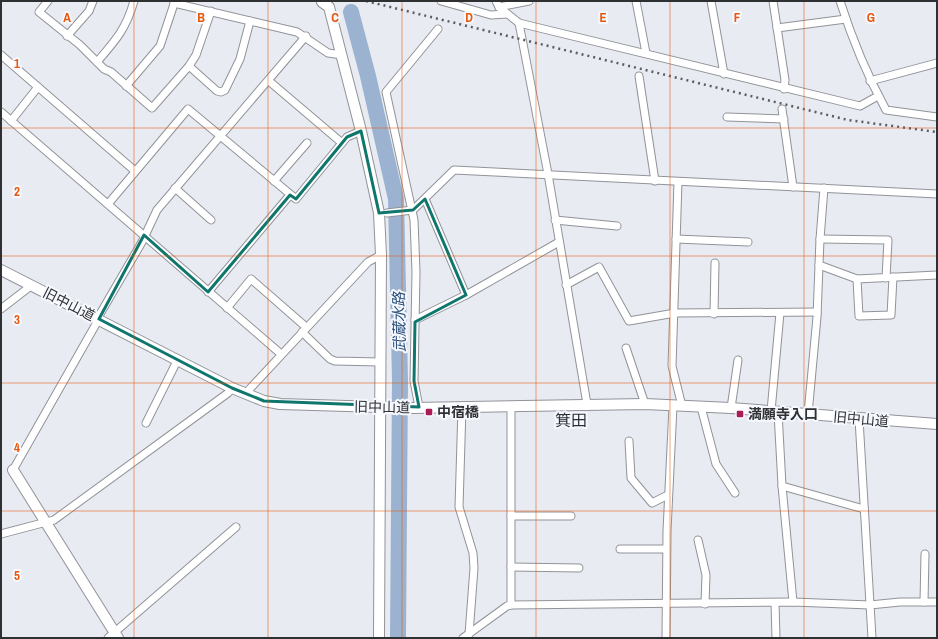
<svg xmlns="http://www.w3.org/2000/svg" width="938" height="639" viewBox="0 0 938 639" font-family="'Archivo Narrow','Noto Sans JP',sans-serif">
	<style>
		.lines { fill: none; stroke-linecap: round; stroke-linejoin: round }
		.river { stroke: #9bb3d1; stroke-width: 16 }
		.street-casing { stroke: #919399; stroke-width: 9 }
		.secondary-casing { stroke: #919399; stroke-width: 12 }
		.street { stroke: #fff; stroke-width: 7 }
		.secondary { stroke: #fff; stroke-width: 10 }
		.rail { stroke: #5a5c5f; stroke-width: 2.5; stroke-dasharray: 2 4; stroke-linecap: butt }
		.marked { fill: none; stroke: #0f766e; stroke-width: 3; stroke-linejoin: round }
		.grid { fill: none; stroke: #e8590c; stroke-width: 1; stroke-opacity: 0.55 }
		.poi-dot { fill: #ab1b54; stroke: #f6f8ff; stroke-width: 1.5 }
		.labels { text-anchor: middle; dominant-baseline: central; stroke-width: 4; stroke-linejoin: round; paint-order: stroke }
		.street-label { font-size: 14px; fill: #2f3032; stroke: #f6f8ff }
		.poi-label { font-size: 14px; font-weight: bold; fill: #2f3032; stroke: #f6f8ff; text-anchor: start }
		.water-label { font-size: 15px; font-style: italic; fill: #2c5079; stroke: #f6f8ff }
		.quarter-label { font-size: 16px; fill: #2c2e33; stroke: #f6f8ff }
		.grid-label { font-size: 13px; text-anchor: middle; font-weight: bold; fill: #e8590c; stroke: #f6f8ff; stroke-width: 4; stroke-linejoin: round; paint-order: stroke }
	</style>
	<rect width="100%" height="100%" fill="#e8ebf2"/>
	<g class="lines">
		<path class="river" d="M 351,12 L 368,76 L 396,199 L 400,380 L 398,638"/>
		<defs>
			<g id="street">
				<path d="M 48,1 L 39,12 L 80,45 L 104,69 L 111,72 L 152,108 L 189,66 L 196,55 L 211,11"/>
				<path d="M 441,1 L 491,15 L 507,14"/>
				<path d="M 496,1 L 499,7 L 519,23 L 860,106 L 878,96"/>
				<path d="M 636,1 L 646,53"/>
				<path d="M 711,1 L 724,74"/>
				<path d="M 773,1 L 785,80 L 784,89"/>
				<path d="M 840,1 C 852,39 867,75 886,110 L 937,117"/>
				<path d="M 174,3 L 297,32 L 328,53 L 342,55"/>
				<path d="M 499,7 L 529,1"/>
				<path d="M 519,23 L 548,174 L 587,404"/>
				<path d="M 777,28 L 846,19"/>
				<path d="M 67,36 L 89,11 L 93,1"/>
				<path d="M 1,55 L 135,171"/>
				<path d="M 97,62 C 116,40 126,29 134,1"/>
				<path d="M 189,66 L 217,91 L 221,92 L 225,90 L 240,59 L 250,21"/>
				<path d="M 639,76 L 655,181"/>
				<path d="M 269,81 L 342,143"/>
				<path d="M 870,81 L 937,63"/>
				<path d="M 126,86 L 160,46 L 175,1"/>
				<path d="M 782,109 L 793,187"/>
				<path d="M 1,112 L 281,354"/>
				<path d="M 727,117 L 784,119"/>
				<path d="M 11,121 L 38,87"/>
				<path d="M 274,181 L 307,143"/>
				<path d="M 678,182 L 672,366 L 682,406"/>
				<path d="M 175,188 L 211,220"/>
				<path d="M 425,199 L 466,295"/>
				<path d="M 108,204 L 188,109 L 296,199 L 347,137 L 361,131"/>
				<path d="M 387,213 L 413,210 L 454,170 L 937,194"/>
				<path d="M 555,220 L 617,226"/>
				<path d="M 676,239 L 748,242"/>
				<path d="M 820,239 L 888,240 L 886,278"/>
				<path d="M 819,265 L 857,279 L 937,275"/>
				<path d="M 857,279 L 859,316 L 891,315 L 893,277"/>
				<path d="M 566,285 L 599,267 L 629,321 L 675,313 L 817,312"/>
				<path d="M 208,292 L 290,195"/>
				<path d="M 227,308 L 251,279 L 306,327"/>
				<path d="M 1,309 L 32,285"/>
				<path d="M 714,314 L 715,263"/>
				<path d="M 415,320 L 466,295 L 559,242"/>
				<path d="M 302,332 L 330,359 L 335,361 L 380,362"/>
				<path d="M 626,348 L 645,404"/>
				<path d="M 245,394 L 368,262 L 381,255"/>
				<path d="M 419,407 L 414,381 L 416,272 L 414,220 L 386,92 L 438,29"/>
				<path d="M 462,407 L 459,507 L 473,553 L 474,568 L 469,634"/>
				<path d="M 701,407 L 716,464 L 735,493"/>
				<path d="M 731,408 L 738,360"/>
				<path d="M 771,411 L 780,313"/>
				<path d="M 778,412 L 782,486 L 793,602"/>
				<path d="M 808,414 L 817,317 L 820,239 L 824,188"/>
				<path d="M 859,419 L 872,638"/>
				<path d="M 146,423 L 177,361"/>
				<path d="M 629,441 L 631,478 L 652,503 L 668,495"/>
				<path d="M 13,470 L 96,324 L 100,314 L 142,242 L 157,210 L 306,36"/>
				<path d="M 782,486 L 864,509"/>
				<path d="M 511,516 L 571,516"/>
				<path d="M 1,534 L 54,520 L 228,393 L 232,388"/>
				<path d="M 698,540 L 706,575 L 705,604"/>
				<path d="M 620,549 L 666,549"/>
				<path d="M 511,567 L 579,568"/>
				<path d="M 924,602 L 925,554"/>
				<path d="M 775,603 L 776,638"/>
				<path d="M 511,605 L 511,407"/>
				<path d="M 108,638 L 236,527"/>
				<path d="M 463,638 L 507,606 L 511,605 L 793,602 L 870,605 L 900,602 L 937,602"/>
				<path d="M 666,638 L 667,531 L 673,406"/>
			</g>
			<g id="secondary">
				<path d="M 322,2 L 329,7 L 361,131 L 379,213 L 381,255 L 379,638"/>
				<path d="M 1,270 L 232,388 L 264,401 L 280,404 L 414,408 L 645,404 L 731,408 L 937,424"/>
				<path d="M 13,470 L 118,638"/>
			</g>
		</defs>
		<use href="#street" class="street-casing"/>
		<use href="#secondary" class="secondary-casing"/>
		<use href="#street" class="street"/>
		<use href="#secondary" class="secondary"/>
		<path class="rail" d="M 366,1 L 848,120 L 937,132"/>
	</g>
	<path class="marked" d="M 361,131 L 379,213 L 413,210 L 425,199 L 466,295 L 415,322 L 414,381 L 419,407 L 264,401 L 232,388 L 99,319 L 144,235 L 208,292 L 290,195 L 296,199 L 347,137 Z"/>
	<path class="grid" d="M 134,1 L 134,638M 268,1 L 268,638M 402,1 L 402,638M 536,1 L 536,638M 670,1 L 670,638M 804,1 L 804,638M 1,128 L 937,128M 1,256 L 937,256M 1,383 L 937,383M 1,511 L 937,511"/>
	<g class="poi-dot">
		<rect x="425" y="408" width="8" height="8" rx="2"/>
		<rect x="736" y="410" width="8" height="8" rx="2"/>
	</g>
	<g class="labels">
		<g class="street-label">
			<text transform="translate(69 304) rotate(27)">旧中山道</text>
			<text transform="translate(382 407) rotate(1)">旧中山道</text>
			<text transform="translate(861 419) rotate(5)">旧中山道</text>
		</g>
		<g class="poi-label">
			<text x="437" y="412">中宿橋</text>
			<text x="748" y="414">満願寺入口</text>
		</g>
		<g class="water-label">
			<text transform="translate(399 322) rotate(-91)">武蔵水路</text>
		</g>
		<g class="quarter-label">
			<text x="571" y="420">箕田</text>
		</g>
	</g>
	<g class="grid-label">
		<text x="67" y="22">A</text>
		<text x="201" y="22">B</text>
		<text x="335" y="22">C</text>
		<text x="469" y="22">D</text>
		<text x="603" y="22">E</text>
		<text x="737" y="22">F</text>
		<text x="871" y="22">G</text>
		<text x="17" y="68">1</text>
		<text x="17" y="196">2</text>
		<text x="17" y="324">3</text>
		<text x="17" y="452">4</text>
		<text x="17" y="580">5</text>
	</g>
	<rect width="938" height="639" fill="none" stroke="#2f3032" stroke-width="4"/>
</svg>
